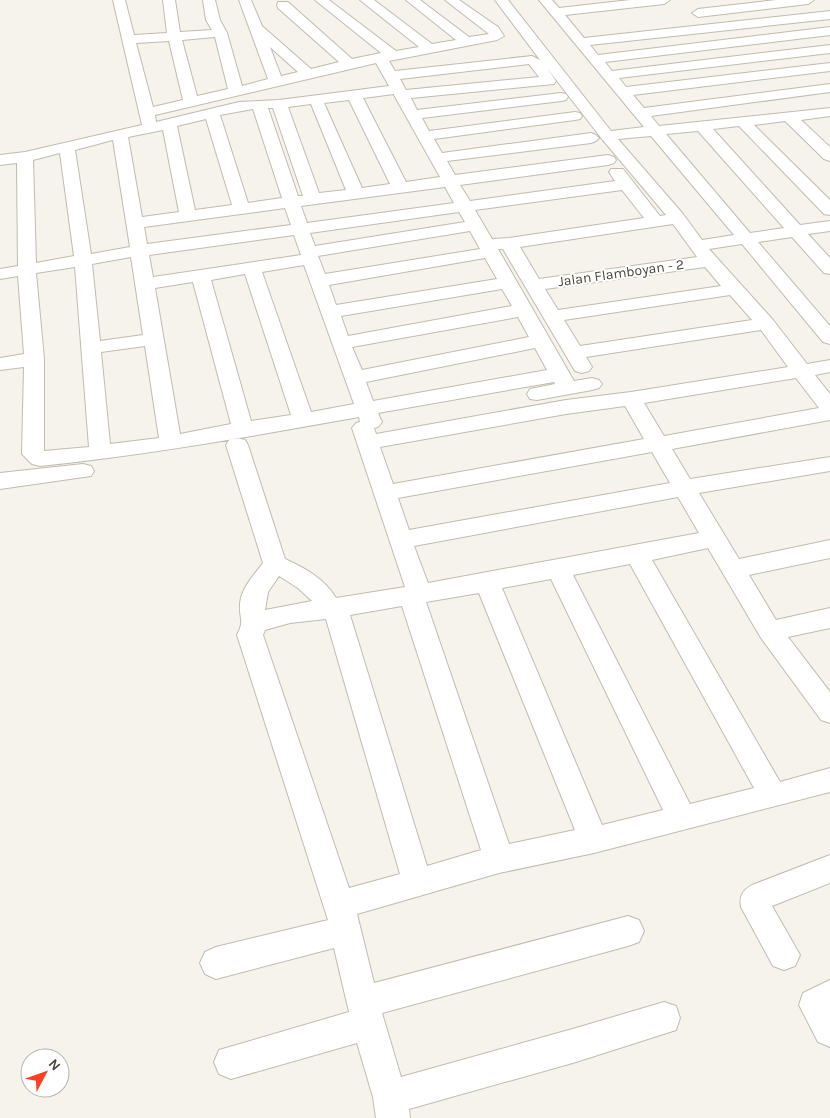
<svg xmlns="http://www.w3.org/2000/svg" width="830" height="1118" viewBox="0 0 830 1118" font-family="Karla,sans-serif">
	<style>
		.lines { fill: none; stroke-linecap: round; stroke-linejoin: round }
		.minor-casing { stroke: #c2bbae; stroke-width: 2 }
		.minor { fill: #fff; fill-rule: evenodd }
		.labels { text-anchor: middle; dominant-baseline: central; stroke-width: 4; stroke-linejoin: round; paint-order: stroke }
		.far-street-label { font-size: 14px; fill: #4b4439; stroke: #fff }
	</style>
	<rect width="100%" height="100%" fill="#f6f3ec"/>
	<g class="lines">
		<defs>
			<g id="minor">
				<path d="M 113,0 L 125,0 L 134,35 L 167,33 L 163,0 L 175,0 L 180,32 L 212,30 L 206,20 L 203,0 L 215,0 L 220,20 L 227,33 L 242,86 L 268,79 L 239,0 L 251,0 L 262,26 L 311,69 L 339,62 L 278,8 L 277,5 L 278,2 L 288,2 L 352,59 L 381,53 L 315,0 L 329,0 L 396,51 L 419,47 L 360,0 L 374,0 L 432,44 L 456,40 L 406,0 L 420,0 L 469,37 L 489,34 L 445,0 L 459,0 L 498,27 L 504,36 L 497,40 L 389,61 L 395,71 L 532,56 L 540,60 L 495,0 L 508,0 L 611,131 L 644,127 L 539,0 L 552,0 L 559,8 L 630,0 L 670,0 L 664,4 L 565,15 L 584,38 L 830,11 L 830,19 L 590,45 L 598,55 L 830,27 L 830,35 L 605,62 L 612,71 L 830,45 L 830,53 L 619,78 L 626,87 L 830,63 L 830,71 L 633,95 L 644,108 L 830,84 L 830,92 L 651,116 L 659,126 L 830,108 L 830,116 L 801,120 L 830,147 L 830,161 L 824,159 L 785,121 L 754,125 L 830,200 L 830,215 L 824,214 L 739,126 L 713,129 L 800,225 L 830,221 L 830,231 L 808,234 L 830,258 L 830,274 L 824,273 L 792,237 L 758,242 L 830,326 L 830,344 L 823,342 L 742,244 L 709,249 L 773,320 L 807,364 L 830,360 L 830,372 L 815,375 L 830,394 L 830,420 L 672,449 L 690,479 L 830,457 L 830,471 L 699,493 L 739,559 L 830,540 L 830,558 L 749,575 L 776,620 L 830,608 L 830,628 L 788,637 L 830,692 L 830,723 L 821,720 L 761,638 L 708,548 L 652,560 L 780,782 L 830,768 L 830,792 L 594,853 L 499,873 L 357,914 L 374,983 L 628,916 L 639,920 L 644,931 L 639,942 L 628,946 L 382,1013 L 401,1077 L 576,1028 L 664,1002 L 676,1006 L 680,1018 L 676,1030 L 576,1062 L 409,1109 L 410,1118 L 376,1118 L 373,1097 L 357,1043 L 231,1079 L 219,1074 L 214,1062 L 219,1050 L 349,1012 L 334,948 L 216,979 L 205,974 L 200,963 L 205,952 L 216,947 L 328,920 L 237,635 C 245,619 239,620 240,604 C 241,588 254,575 263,563 L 226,445 L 229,440 L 237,438 L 245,440 L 248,445 L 285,559 C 305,568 325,579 336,598 L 405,587 L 352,428 L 356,423 L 360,422 L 359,417 C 253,436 147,455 40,466 L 32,464 L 22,454 L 24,367 L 0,370 L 0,358 L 24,354 L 18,276 L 0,279 L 0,269 L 18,266 L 17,163 L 0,165 L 0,155 L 25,152 L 142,125 ZM 215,37 L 228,89 L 197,96 L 182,40 ZM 169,41 L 183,100 L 153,107 L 136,43 ZM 270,47 L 298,72 L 281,76 ZM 376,63 L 389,86 L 279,100 L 239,102 L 156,122 L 155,115 ZM 529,64 L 539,77 L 406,90 L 400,79 ZM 547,68 L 602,139 L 666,215 L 660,216 L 623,169 L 611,169 L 609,172 L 615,181 L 470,201 L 460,185 L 608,165 L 614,163 L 616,160 L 614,157 L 608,155 L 455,175 L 447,161 L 591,143 L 596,141 L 599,138 L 596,135 L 591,133 L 442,153 L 434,139 L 575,120 L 580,119 L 582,116 L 580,113 L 575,112 L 429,131 L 422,118 L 561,101 L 566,100 L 568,97 L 566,94 L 561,93 L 417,110 L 411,98 L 554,84 L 556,81 ZM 394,94 L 394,95 L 440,177 L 406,182 L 363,98 ZM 349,100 L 390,184 L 362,188 L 324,103 ZM 311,104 L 346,190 L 319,193 L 288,107 ZM 268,108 L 273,108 L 303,196 L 298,196 ZM 253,109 L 282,198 L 248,203 L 220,115 ZM 206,119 L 232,205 L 195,210 L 177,126 ZM 163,130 L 179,212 L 142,217 L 128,137 ZM 698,131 L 784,228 L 750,233 L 666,134 ZM 651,136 L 734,235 L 702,240 L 683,214 L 618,139 ZM 113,140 L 130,247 L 91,254 L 75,150 ZM 60,153 L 74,256 L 36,263 L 33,160 ZM 445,187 L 454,203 L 307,223 L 301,206 ZM 622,190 L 644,218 L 509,238 L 492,239 L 475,210 ZM 285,208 L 291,225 L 147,244 L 144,227 ZM 459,212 L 465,222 L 315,246 L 310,233 ZM 673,224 L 697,257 L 539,279 L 520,247 ZM 470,231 L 480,249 L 325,274 L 318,256 ZM 294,235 L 301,255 L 153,277 L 149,255 ZM 498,249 L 503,249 L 575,371 L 582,373 L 589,371 L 592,367 L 586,357 L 761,330 L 788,367 L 631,392 L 566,400 L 376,434 L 374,428 L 378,427 L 382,422 L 378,413 L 554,382 L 555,384 L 530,389 L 527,394 L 530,399 L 537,400 L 592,390 L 599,388 L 602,384 L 599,380 L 592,378 L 574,381 ZM 131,257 L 143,335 L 100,341 L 92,264 ZM 485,258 L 497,279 L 336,305 L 329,285 ZM 304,265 L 354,404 L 311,412 L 262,272 ZM 75,267 L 89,447 L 44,451 L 44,359 L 36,273 ZM 705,267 L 721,286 L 558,310 L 545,289 ZM 245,274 L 291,415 L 251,421 L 211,280 ZM 193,282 L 231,424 L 180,434 L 155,288 ZM 502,289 L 512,306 L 348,336 L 341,316 ZM 730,295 L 752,320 L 580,346 L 564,320 ZM 518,317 L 529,337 L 362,370 L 352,347 ZM 145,346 L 159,438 L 110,444 L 101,352 ZM 535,348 L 547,370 L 373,401 L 366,382 ZM 796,378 L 819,408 L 664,436 L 644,403 ZM 625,406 L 644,439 L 393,484 L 380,447 L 566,414 ZM 652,452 L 670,483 L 409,530 L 398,498 ZM 678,497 L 699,533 L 428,583 L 414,546 ZM 630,564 L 754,788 L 690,804 L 573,575 ZM 279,576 L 298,588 L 312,601 L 265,610 L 268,592 ZM 551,579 L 663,810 L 602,825 L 502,588 ZM 479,593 L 575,830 L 509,844 L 426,602 ZM 402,606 L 481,850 L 427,866 L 350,615 ZM 326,619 L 400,874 L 349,888 L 263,635 L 265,630 L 290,623 Z"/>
				<path d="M 776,0 L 814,0 L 808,4 L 698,17 L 692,13 L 698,9 Z"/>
				<path d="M 83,464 L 91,466 L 94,471 L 91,476 L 0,489 L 0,473 Z"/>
				<path d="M 830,855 L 830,883 L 772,906 L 800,955 L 795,966 L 784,970 L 773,966 L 741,907 C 739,896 743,890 752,885 Z"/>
				<path d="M 830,980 L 830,1047 L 818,1042 L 799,1005 L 803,993 Z"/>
			</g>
		</defs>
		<use href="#minor" class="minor-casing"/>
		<use href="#minor" class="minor"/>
	</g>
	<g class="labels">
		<g class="far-street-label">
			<text transform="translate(621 273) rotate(-8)">Jalan Flamboyan - 2</text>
		</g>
	</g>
	<g transform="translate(45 1073) rotate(49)"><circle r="24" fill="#ffffff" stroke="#b7b4b0"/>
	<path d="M0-4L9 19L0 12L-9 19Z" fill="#fc3f1d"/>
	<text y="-8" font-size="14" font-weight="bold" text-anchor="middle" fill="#4b4439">N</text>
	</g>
</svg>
